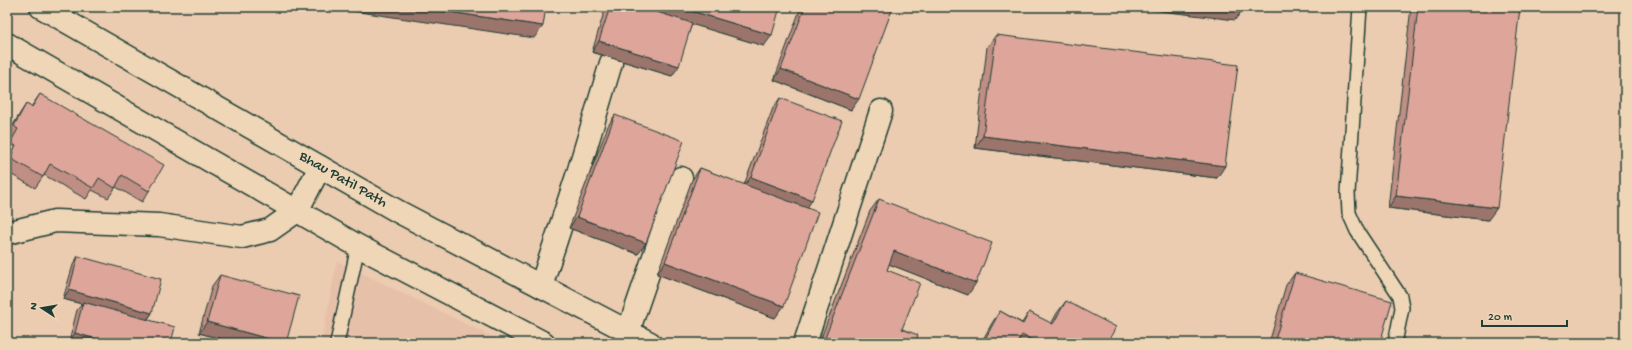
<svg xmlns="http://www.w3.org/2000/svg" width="1632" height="350" viewBox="0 0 1632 350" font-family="'Gochi Hand',sans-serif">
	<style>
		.built { fill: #e7c0a9 }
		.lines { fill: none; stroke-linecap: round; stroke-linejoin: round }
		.lane-casing { stroke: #1f3d34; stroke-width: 16 }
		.street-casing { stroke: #1f3d34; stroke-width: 25 }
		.secondary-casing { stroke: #1f3d34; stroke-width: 25 }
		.lane { stroke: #eed6b6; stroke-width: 13 }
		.street { stroke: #eed6b6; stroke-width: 22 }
		.secondary { stroke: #eed6b6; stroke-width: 22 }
		.wall { fill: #bf8e84; stroke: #1f3d34 }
		.shaded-wall { fill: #9b746c; stroke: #1f3d34 }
		.building { fill: #dea59a; stroke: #1f3d34 }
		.labels { text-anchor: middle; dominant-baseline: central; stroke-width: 3; stroke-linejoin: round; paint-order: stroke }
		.street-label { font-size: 15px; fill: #1f3d34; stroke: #eed6b6 }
	</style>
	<rect width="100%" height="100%" fill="#ebccb0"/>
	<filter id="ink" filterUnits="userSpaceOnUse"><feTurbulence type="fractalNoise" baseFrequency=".025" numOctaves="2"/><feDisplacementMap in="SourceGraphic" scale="8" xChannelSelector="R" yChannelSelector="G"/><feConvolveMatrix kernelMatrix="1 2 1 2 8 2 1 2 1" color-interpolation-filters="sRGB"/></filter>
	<g filter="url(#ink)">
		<path class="built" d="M 337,261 L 505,343 L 321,343 Z"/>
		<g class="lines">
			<defs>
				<g id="lane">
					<path d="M 1360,7 L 1348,193 L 1349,213 L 1357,231 L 1400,296 L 1402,308 L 1395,343"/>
					<path d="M 337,343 L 358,246"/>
				</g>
				<g id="street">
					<path d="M 7,233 L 55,221 L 159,225 L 242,237 L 270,230 L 297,211 L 320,167"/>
					<path d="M 541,286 L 578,173 L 611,63"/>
					<path d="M 628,332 L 681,178"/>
					<path d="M 805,343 L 881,111"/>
				</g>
				<g id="secondary">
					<path id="s1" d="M 41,7 L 399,212 L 650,343"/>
					<path d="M 7,44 L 358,246 L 544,343"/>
				</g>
			</defs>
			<use href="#lane" class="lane-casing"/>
			<use href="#street" class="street-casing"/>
			<use href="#secondary" class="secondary-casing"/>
			<use href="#lane" class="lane"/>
			<use href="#street" class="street"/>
			<use href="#secondary" class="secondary"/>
		</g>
		<g class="wall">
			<path d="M 606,7 L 780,7 L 764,46 L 692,24 L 672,76 L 592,52 L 605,9 Z"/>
			<path d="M 801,7 L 893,7 L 851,110 L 774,80 Z"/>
			<path d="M 1411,7 L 1520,7 L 1488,220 L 1388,208 Z"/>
			<path d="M 996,35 L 1217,178 L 975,148 L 987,47 Z"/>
			<path d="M 40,94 L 149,191 L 142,202 L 116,187 L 108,198 L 92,190 L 86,199 L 44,175 L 35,188 L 7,172 L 7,160 L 8,157 L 7,157 L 7,145 L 10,139 L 7,137 L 7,135 L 19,115 L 26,104 L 31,107 Z"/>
			<path d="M 780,98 L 812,200 L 806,208 L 775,318 L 657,274 L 692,180 L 700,168 L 744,185 L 773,108 Z"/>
			<path d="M 615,115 L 646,243 L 638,254 L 569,228 L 608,126 Z"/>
			<path d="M 879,199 L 968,295 L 889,264 L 887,270 L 902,329 L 915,343 L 819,343 L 870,211 Z"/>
			<path d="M 78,256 L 152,313 L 148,319 L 69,342 L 77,310 L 82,304 L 63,299 L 73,265 Z"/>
			<path d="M 1295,273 L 1380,343 L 1269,343 L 1286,285 Z"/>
			<path d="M 220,275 L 286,343 L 231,343 L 232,342 L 199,333 L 212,286 Z"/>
			<path d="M 1066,301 L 1107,343 L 981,343 L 992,323 L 1000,311 L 1022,323 L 1029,312 L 1051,324 L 1057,313 Z"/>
		</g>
		<g class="shaded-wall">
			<path d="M 326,7 L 416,7 L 543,26 L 534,38 Z"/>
			<path d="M 634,7 L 678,7 L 772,35 L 764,46 Z"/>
			<path d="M 1127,7 L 1233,7 L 1244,8 L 1235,20 Z"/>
			<path d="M 599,41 L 679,66 L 672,76 L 592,52 Z"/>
			<path d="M 781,69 L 859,99 L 851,110 L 774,80 Z"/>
			<path d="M 983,136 L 1225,166 L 1217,178 L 975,148 Z"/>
			<path d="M 751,177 L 812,200 L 805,211 L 743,187 Z"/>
			<path d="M 1396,196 L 1497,208 L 1488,220 L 1388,208 Z"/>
			<path d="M 577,217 L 646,243 L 638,254 L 569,228 Z"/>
			<path d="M 894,251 L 976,283 L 968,295 L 886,263 Z"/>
			<path d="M 665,262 L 784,306 L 775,318 L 657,274 Z"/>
			<path d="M 69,290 L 152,313 L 146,321 L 83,302 L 82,304 L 63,299 Z"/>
			<path d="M 207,322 L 284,343 L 236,343 L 199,333 Z"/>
			<path d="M 75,333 L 111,343 L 73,343 L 69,342 Z"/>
		</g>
		<g class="building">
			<path d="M 416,7 L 546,7 L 543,26 Z"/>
			<path d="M 610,7 L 641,7 L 692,23 L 679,66 L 599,41 Z"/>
			<path d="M 678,7 L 780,7 L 772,35 Z"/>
			<path d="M 805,7 L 893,7 L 859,99 L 781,69 Z"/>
			<path d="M 1233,7 L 1244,7 L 1244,8 Z"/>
			<path d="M 1418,7 L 1520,7 L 1497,208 L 1396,196 Z"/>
			<path d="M 996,35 L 1238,65 L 1225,166 L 983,136 Z"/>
			<path d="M 40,94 L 164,165 L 149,191 L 122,175 L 115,188 L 99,178 L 93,188 L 50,164 L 43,177 L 10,158 L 16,146 L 10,143 L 18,129 L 14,126 L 26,104 L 32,107 Z"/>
			<path d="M 780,98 L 842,121 L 812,200 L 751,177 Z"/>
			<path d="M 615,115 L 684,141 L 646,243 L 577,217 Z"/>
			<path d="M 700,168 L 818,212 L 784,306 L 665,262 Z"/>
			<path d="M 879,199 L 992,243 L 976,283 L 894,251 L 887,270 L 920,283 L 902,329 L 918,335 L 915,343 L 823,343 Z"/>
			<path d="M 78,256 L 161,279 L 152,313 L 69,290 Z"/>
			<path d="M 1295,273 L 1392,301 L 1380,343 L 1274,343 Z"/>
			<path d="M 220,275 L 299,296 L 286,343 L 284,343 L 207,322 Z"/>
			<path d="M 1066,301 L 1116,327 L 1107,343 L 1036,343 L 1036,342 L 1022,335 L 1017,343 L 983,343 L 1000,311 L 1023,324 L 1029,312 L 1053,324 Z"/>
			<path d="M 83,302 L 175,327 L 171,343 L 111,343 L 75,333 Z"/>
			<path d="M 233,341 L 241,343 L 232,343 Z"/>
		</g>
	</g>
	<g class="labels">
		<g class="street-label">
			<text stroke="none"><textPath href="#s1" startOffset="348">Bhau Patil Path</textPath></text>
		</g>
	</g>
	<rect width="1632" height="350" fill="none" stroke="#eed6b6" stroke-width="24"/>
	<rect x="12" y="12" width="1608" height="326" fill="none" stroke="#1f3d34" stroke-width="1.5" filter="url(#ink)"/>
	<g transform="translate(42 308) rotate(282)" stroke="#eed6b6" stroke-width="3" paint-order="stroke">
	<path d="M0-3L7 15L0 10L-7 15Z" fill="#1f3d34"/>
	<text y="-6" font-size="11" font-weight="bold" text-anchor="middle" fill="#1f3d34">N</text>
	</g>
	<path d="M1482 320v6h85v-6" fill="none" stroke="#1f3d34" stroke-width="2"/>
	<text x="1488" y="320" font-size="12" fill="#1f3d34" stroke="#eed6b6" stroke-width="3" paint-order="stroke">20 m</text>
</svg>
